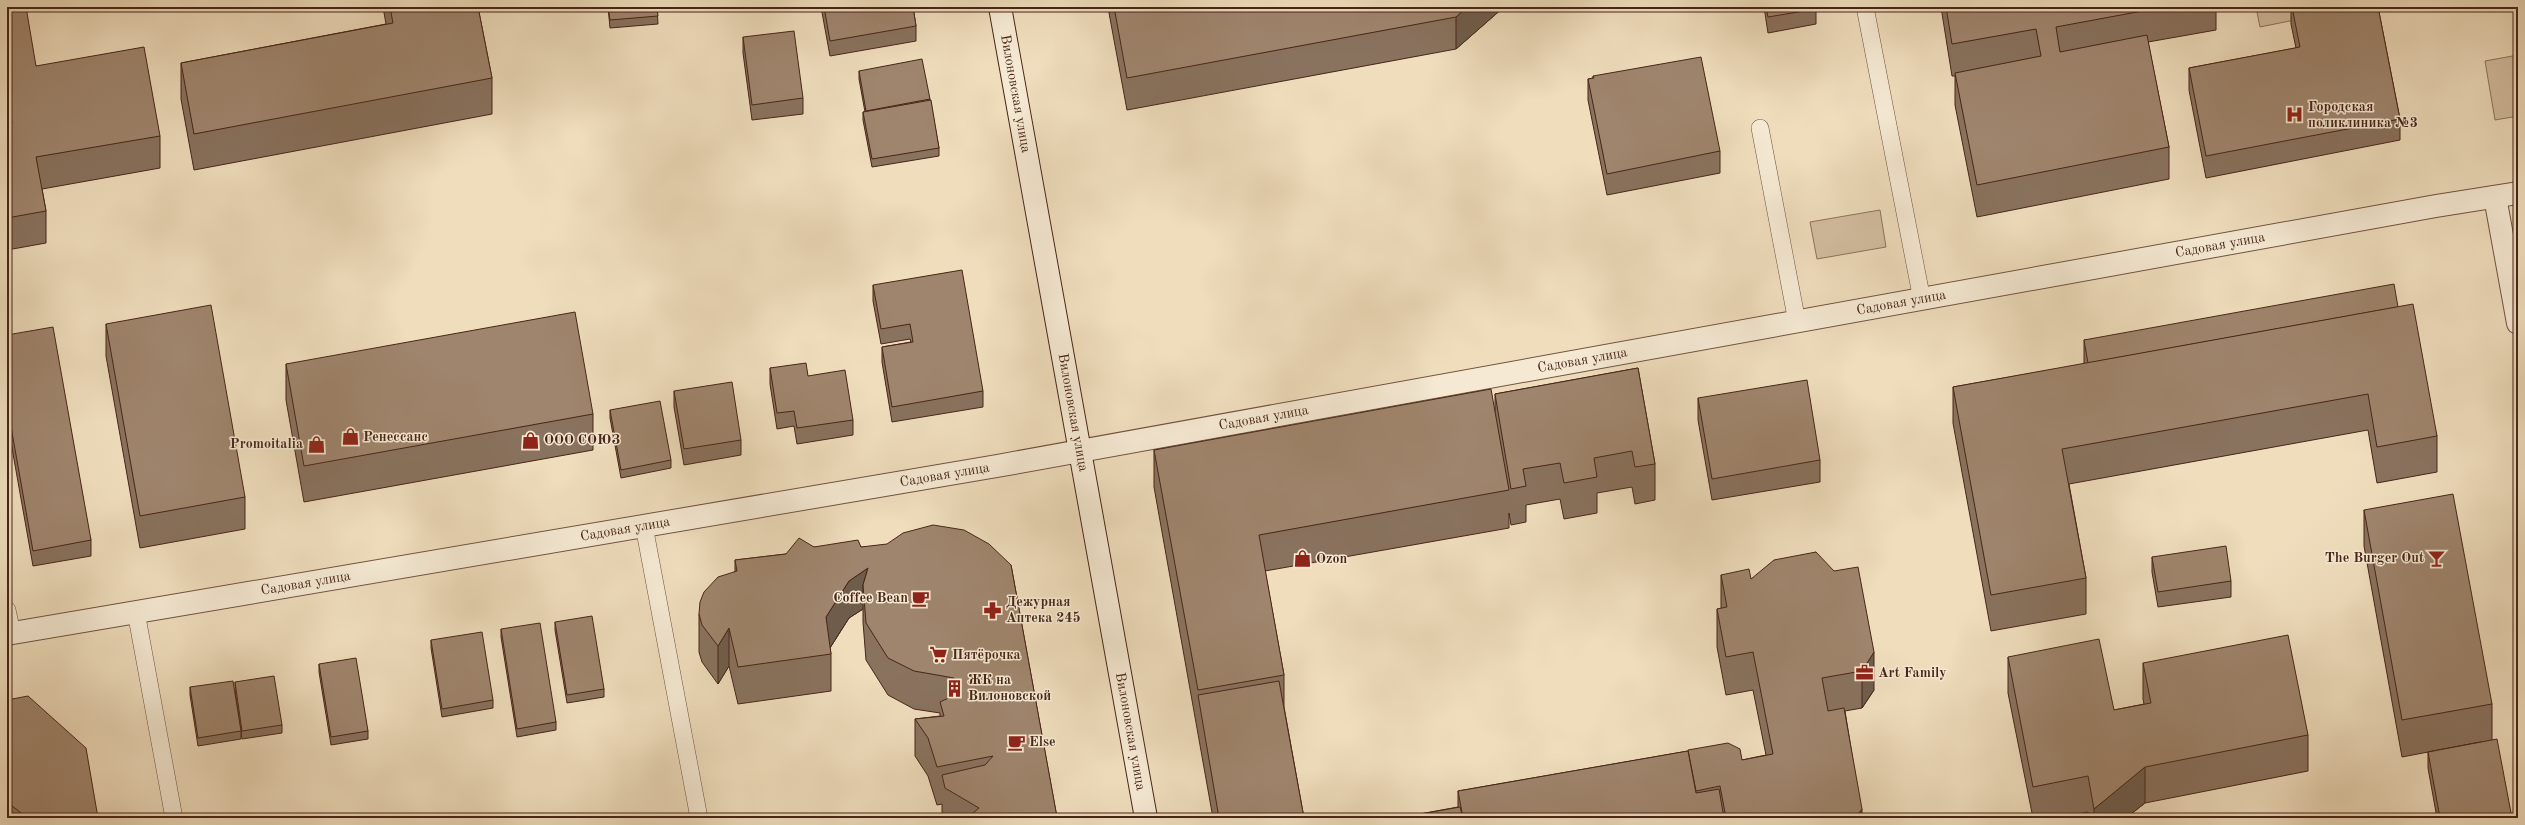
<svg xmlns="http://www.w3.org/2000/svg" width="2525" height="825" viewBox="0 0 2525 825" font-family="'Old Standard TT',serif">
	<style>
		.green { fill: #d3bea0; stroke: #8e725c }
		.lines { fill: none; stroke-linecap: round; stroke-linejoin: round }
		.service-casing { stroke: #725341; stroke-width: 18 }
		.minor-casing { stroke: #725341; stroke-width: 24 }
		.secondary-casing { stroke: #482518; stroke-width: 24 }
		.service { stroke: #f5e9d3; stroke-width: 17 }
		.minor { stroke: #f5e9d3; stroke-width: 22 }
		.secondary { stroke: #f5e9d3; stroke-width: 22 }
		.wall { fill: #89725e; stroke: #482518 }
		.shaded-wall { fill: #6f5d4c; stroke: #482518 }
		.building { fill: #9f856d; stroke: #482518 }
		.labels { text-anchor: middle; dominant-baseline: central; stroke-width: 3; stroke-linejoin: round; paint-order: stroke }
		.street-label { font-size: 14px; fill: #482518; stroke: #f5e9d3 }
		.poi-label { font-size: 14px; font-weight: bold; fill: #482518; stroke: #f5e9d3; text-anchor: start }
	</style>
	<rect width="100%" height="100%" fill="#efddbc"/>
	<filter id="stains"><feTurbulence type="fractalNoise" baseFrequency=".005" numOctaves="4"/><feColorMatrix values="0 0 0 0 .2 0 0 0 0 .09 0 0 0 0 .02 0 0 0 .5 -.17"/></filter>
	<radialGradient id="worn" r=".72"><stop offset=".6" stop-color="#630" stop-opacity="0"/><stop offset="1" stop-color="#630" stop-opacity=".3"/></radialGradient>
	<g class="green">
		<path d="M 2256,7 L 2359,7 L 2260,27 Z"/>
		<path d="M 2518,55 L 2518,116 L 2495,120 L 2485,61 Z"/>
		<path d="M 1880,210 L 1886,247 L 1817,259 L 1810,222 Z"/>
	</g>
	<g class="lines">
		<defs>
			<g id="service">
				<path d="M 1865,7 L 1922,300"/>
				<path d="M 1760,128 L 1797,322"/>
				<path d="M 644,526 L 699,818"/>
				<path d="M 7,610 L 12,633"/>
				<path d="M 136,612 L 174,818"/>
			</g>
			<g id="minor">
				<path d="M 2495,197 L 2518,323"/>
				<path id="s1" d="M 7,634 L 997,466 L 2436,206 L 2518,193"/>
			</g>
			<g id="secondary">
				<path id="s2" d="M 1000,7 L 1146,818"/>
			</g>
		</defs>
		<use href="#service" class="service-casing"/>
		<use href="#minor" class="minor-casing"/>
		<use href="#secondary" class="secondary-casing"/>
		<use href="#service" class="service"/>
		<use href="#minor" class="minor"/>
		<use href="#secondary" class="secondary"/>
	</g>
	<g class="wall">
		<path d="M 7,7 L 36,66 L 160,136 L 160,168 L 42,189 L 46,211 L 46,243 L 7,250 Z"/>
		<path d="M 383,7 L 478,7 L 492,78 L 492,114 L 194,170 L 181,99 L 181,63 L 386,24 Z"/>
		<path d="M 608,7 L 657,7 L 658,24 L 610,28 Z"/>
		<path d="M 821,7 L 913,7 L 916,26 L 916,41 L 830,56 Z"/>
		<path d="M 1109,7 L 1504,7 L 1456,49 L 1127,110 L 1109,13 Z"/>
		<path d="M 1764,7 L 1816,7 L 1816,24 L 1768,33 Z"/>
		<path d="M 1941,7 L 2216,7 L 2216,30 L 2148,42 L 2169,147 L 2169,179 L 1977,217 L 1955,105 L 1955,76 L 1952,76 Z"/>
		<path d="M 2291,7 L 2378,7 L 2400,119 L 2400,140 L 2206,178 L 2189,90 L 2189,68 L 2296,48 L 2291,24 Z"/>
		<path d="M 743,37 L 803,98 L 803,114 L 752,120 L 743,53 Z"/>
		<path d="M 859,71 L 930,99 L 939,148 L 939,156 L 872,167 L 863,120 L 863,112 L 865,112 L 859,79 Z"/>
		<path d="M 1593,76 L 1720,151 L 1720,173 L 1607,195 L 1588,100 L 1588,79 L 1593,78 Z"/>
		<path d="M 873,285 L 983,391 L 983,407 L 892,422 L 882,362 L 882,347 L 911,342 L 910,339 L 881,344 L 873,301 Z"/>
		<path d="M 2398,307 L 2437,436 L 2437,472 L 2377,483 L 2368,430 L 2069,484 L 2086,578 L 2086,614 L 1991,631 L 1953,423 L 1953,387 L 2084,364 L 2084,340 Z"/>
		<path d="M 106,324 L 245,497 L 245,529 L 140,548 L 106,356 Z"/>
		<path d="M 7,335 L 91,540 L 91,556 L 33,566 L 7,420 Z"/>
		<path d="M 286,364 L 593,414 L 593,450 L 304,502 L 286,400 Z"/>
		<path d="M 770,368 L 808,376 L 853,420 L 853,435 L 797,444 L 794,426 L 777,429 L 770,384 Z"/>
		<path d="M 1638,368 L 1655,464 L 1655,500 L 1635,504 L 1632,487 L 1597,493 L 1597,513 L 1564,519 L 1560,499 L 1526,505 L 1526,522 L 1511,525 L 1509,513 L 1509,528 L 1265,571 L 1284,675 L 1284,707 L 1304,818 L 1213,818 L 1154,487 L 1154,450 L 1495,412 L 1495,394 Z"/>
		<path d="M 674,391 L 741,440 L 741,455 L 684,465 L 674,407 Z"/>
		<path d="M 1698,398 L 1820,460 L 1820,482 L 1712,500 L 1698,420 Z"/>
		<path d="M 610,410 L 671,460 L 671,468 L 621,478 L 610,418 Z"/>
		<path d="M 2364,510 L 2492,704 L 2492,740 L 2512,818 L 2437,818 L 2428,768 L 2428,752 L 2481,742 L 2402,757 L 2364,546 Z"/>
		<path d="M 814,547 L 861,547 L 1011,565 L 1057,818 L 943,818 L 942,812 L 942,804 L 937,805 L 928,776 L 915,756 L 915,719 L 940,716 L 940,713 L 914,709 L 888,695 L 866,660 L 863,622 L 863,609 L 849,618 L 830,648 L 831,654 L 831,691 L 738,704 L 729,666 L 718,684 L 702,662 L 699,652 L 699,614 L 735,571 L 735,560 L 786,554 Z"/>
		<path d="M 1816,552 L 1874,690 L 1862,708 L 1845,711 L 1862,818 L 1398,818 L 1458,807 L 1458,791 L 1688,751 L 1742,760 L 1766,755 L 1753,690 L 1726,695 L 1717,647 L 1717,609 L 1721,609 L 1721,575 L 1751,579 Z"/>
		<path d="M 2152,557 L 2231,581 L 2231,597 L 2158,607 L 2152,572 Z"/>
		<path d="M 555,622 L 604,689 L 604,697 L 567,703 L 555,630 Z"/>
		<path d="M 501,629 L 556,722 L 556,730 L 517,737 L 501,637 Z"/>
		<path d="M 431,640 L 493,700 L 493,708 L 442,717 L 431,648 Z"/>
		<path d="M 2008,657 L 2114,710 L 2144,704 L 2143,699 L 2143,663 L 2308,735 L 2308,771 L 2145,803 L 2126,818 L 2089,818 L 2088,812 L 2058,818 L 2033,818 L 2008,693 Z"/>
		<path d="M 319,664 L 368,731 L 368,739 L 331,745 L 319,672 Z"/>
		<path d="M 235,682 L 282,725 L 282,733 L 242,739 L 235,690 Z"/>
		<path d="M 190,687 L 241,731 L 241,739 L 198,746 L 190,695 Z"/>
		<path d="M 7,700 L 98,818 L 7,818 Z"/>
	</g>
	<g class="shaded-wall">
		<path d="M 1467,7 L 1504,7 L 1456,49 L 1456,17 Z"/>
		<path d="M 868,568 L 863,585 L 863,609 L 849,618 L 826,654 L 826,617 L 849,581 Z"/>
		<path d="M 729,628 L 729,666 L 718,684 L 718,646 Z"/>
		<path d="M 1874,652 L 1874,690 L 1862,708 L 1862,671 Z"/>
		<path d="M 2145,767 L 2145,803 L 2126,818 L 2094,818 L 2094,809 Z"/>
		<path d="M 1862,809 L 1862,818 L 1855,818 Z"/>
	</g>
	<g class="building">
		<path d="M 7,7 L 26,7 L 36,66 L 144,47 L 160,136 L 36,157 L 46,211 L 7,218 L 7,124 L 12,123 L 7,97 Z"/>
		<path d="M 390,7 L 478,7 L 492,78 L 194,134 L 181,63 L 393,23 Z"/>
		<path d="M 608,7 L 657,7 L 658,16 L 610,20 Z"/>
		<path d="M 824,7 L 913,7 L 916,26 L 830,41 Z"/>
		<path d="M 1114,7 L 1467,7 L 1456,17 L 1127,78 Z"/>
		<path d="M 1766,7 L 1816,7 L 1816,9 L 1768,17 Z"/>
		<path d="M 1946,7 L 2164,7 L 2056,27 L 2060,52 L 2147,35 L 2169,147 L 1977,185 L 1955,73 L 2041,56 L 2036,29 L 1952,44 Z"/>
		<path d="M 2292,7 L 2378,7 L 2400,119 L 2206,156 L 2189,68 L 2300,47 Z"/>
		<path d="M 794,31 L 803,98 L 752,105 L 743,37 Z"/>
		<path d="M 1701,57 L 1720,151 L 1607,174 L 1588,79 L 1594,78 L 1593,76 Z"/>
		<path d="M 922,59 L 930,99 L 866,111 L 859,71 Z"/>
		<path d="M 931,100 L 939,148 L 872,159 L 863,112 Z"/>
		<path d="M 962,270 L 983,391 L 892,407 L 882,347 L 913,342 L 910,324 L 881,329 L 873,285 Z"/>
		<path d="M 2394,284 L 2398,307 L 2088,363 L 2084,340 Z"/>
		<path d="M 2413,304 L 2437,436 L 2377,447 L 2368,394 L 2062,449 L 2086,578 L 1991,595 L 1953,387 Z"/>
		<path d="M 211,305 L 245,497 L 140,516 L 106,324 Z"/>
		<path d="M 575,312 L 593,414 L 304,466 L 286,364 Z"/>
		<path d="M 53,327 L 91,540 L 33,551 L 7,404 L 7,335 Z"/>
		<path d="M 806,363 L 808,376 L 845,370 L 853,420 L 797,428 L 794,411 L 777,413 L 770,368 Z"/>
		<path d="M 1638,368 L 1655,464 L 1635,467 L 1632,451 L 1594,458 L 1597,477 L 1564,483 L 1560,463 L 1523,469 L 1526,486 L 1511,489 L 1495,394 Z"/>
		<path d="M 1807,380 L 1820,460 L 1712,479 L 1698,398 Z"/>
		<path d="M 732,382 L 741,440 L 684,449 L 674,391 Z"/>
		<path d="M 1491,389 L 1509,490 L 1259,535 L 1284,675 L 1198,690 L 1154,450 Z"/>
		<path d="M 660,401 L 671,460 L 621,470 L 610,410 Z"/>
		<path d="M 2453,494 L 2492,704 L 2402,720 L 2364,510 Z"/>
		<path d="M 933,525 L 964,530 L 989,544 L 1011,565 L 1057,817 L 1031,816 L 1027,818 L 967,818 L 979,808 L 945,788 L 942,775 L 985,765 L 993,756 L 937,767 L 928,738 L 915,719 L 944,716 L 940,702 L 957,694 L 954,678 L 914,671 L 888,658 L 866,623 L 863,585 L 868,568 L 849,581 L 826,617 L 831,654 L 738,667 L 729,628 L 718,646 L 702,625 L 699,614 L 700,602 L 704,592 L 718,577 L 737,571 L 735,560 L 786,554 L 799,538 L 814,547 L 858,540 L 861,547 L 887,544 L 903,533 Z"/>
		<path d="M 2226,546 L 2231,581 L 2158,592 L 2152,557 Z"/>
		<path d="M 1816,552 L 1834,571 L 1858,567 L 1874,652 L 1862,671 L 1822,678 L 1828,711 L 1844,708 L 1862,809 L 1855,818 L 1726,818 L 1720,786 L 1696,791 L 1688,750 L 1728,743 L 1740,749 L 1742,760 L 1773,754 L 1753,652 L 1726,657 L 1717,609 L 1727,607 L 1721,575 L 1749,569 L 1751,579 L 1774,560 Z"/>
		<path d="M 592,616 L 604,689 L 567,695 L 555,622 Z"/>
		<path d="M 540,623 L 556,722 L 517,729 L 501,629 Z"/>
		<path d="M 482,632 L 493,700 L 442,709 L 431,640 Z"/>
		<path d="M 2288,635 L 2308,735 L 2145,767 L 2094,809 L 2088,776 L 2033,787 L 2008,657 L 2099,639 L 2114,710 L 2151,703 L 2143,663 Z"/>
		<path d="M 356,658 L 368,731 L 331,737 L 319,664 Z"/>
		<path d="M 274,676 L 282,725 L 242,731 L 235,682 Z"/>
		<path d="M 233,681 L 241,731 L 198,738 L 190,687 Z"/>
		<path d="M 1279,681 L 1304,818 L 1219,818 L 1198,695 Z"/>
		<path d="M 28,696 L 86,748 L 98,818 L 21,818 L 20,812 L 7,802 L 7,700 Z"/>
		<path d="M 2497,739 L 2512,818 L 2440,818 L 2428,752 Z"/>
		<path d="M 1688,751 L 1696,793 L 1719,789 L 1724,818 L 1463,818 L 1458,791 Z"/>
		<path d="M 1460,807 L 1463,818 L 1398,818 Z"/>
	</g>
	<defs>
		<symbol id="hospital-bare" viewBox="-9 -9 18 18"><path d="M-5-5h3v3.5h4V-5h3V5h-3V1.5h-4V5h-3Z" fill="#8f2418" stroke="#f5e9d3" stroke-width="2.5" paint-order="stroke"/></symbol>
		<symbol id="shop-bare" viewBox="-9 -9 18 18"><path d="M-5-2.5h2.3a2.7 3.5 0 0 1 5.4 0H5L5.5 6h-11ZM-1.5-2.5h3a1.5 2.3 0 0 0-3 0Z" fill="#8f2418" stroke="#f5e9d3" stroke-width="2.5" paint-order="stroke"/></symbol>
		<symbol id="bar-bare" viewBox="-9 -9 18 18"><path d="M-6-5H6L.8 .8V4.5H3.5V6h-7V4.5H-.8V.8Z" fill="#8f2418" stroke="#f5e9d3" stroke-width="2.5" paint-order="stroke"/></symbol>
		<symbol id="cafe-bare" viewBox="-9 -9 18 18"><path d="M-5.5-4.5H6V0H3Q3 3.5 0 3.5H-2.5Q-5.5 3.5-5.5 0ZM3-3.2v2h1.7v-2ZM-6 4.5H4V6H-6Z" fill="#8f2418" stroke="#f5e9d3" stroke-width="2.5" paint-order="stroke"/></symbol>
		<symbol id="pharmacy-bare" viewBox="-9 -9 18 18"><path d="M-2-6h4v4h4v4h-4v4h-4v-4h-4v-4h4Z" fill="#8f2418" stroke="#f5e9d3" stroke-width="2.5" paint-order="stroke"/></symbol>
		<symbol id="supermarket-bare" viewBox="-9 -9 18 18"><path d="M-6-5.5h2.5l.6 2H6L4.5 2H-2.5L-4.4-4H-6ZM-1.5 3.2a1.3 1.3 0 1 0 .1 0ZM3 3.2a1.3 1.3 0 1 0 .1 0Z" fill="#8f2418" stroke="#f5e9d3" stroke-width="2.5" paint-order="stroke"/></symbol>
		<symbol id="office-bare" viewBox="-9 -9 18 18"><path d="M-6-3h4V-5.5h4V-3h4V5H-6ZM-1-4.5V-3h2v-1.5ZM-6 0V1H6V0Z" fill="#8f2418" stroke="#f5e9d3" stroke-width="2.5" paint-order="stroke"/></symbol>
		<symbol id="building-bare" viewBox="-9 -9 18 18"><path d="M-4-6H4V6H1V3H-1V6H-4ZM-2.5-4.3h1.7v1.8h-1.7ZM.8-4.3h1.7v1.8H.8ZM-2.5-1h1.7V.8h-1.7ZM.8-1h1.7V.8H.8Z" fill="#8f2418" stroke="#f5e9d3" stroke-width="2.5" paint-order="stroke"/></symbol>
	</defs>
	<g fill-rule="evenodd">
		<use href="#hospital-bare" x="2282" y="102" width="25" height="25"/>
		<use href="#shop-bare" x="338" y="424" width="25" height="25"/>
		<use href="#shop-bare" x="518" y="428" width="25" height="25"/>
		<use href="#shop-bare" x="304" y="432" width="25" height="25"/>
		<use href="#bar-bare" x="2424" y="546" width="25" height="25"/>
		<use href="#shop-bare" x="1290" y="546" width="25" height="25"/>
		<use href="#cafe-bare" x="908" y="586" width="25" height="25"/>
		<use href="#pharmacy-bare" x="980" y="598" width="25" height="25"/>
		<use href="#supermarket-bare" x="926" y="642" width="25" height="25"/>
		<use href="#office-bare" x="1852" y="660" width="25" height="25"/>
		<use href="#building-bare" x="942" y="676" width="25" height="25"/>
		<use href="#cafe-bare" x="1004" y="730" width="25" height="25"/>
	</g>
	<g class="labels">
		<g class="street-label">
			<text stroke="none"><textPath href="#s2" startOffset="88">Вилоновская улица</textPath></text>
			<text stroke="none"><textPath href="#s1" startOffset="2247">Садовая улица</textPath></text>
			<text stroke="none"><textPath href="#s1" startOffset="1923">Садовая улица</textPath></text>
			<text stroke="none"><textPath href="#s1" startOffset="1599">Садовая улица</textPath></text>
			<text stroke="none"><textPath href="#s2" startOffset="412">Вилоновская улица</textPath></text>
			<text stroke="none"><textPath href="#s1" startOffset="1275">Садовая улица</textPath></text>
			<text stroke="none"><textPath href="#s1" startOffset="951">Садовая улица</textPath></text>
			<text stroke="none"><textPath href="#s1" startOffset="627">Садовая улица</textPath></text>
			<text stroke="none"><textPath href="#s1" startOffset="303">Садовая улица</textPath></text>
			<text stroke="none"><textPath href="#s2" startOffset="736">Вилоновская улица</textPath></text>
		</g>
		<g class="poi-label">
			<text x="2308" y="107">Городская<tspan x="2308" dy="16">поликлиника №3</tspan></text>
			<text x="363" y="437">Ренессанс</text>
			<text x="544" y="440">ООО СОЮЗ</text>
			<text x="303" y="444" text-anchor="end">Promoitalia</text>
			<text x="2424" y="558" text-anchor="end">The Burger Out</text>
			<text x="1316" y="559">Ozon</text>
			<text x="908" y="598" text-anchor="end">Coffee Bean</text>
			<text x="1006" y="602">Дежурная<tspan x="1006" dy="16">Аптека 245</tspan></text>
			<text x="952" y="655">Пятёрочка</text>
			<text x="1878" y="673">Art Family</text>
			<text x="968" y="680">ЖК на<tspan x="968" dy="16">Вилоновской</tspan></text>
			<text x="1029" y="742">Else</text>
		</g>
	</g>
	<rect width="2525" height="825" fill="none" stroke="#efddbc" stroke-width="24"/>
	<rect x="8" y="8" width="2509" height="809" fill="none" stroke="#482518" stroke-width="2"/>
	<rect x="12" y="12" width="2501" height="801" fill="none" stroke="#482518"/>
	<rect width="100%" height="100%" filter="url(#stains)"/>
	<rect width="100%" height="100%" fill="url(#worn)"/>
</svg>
